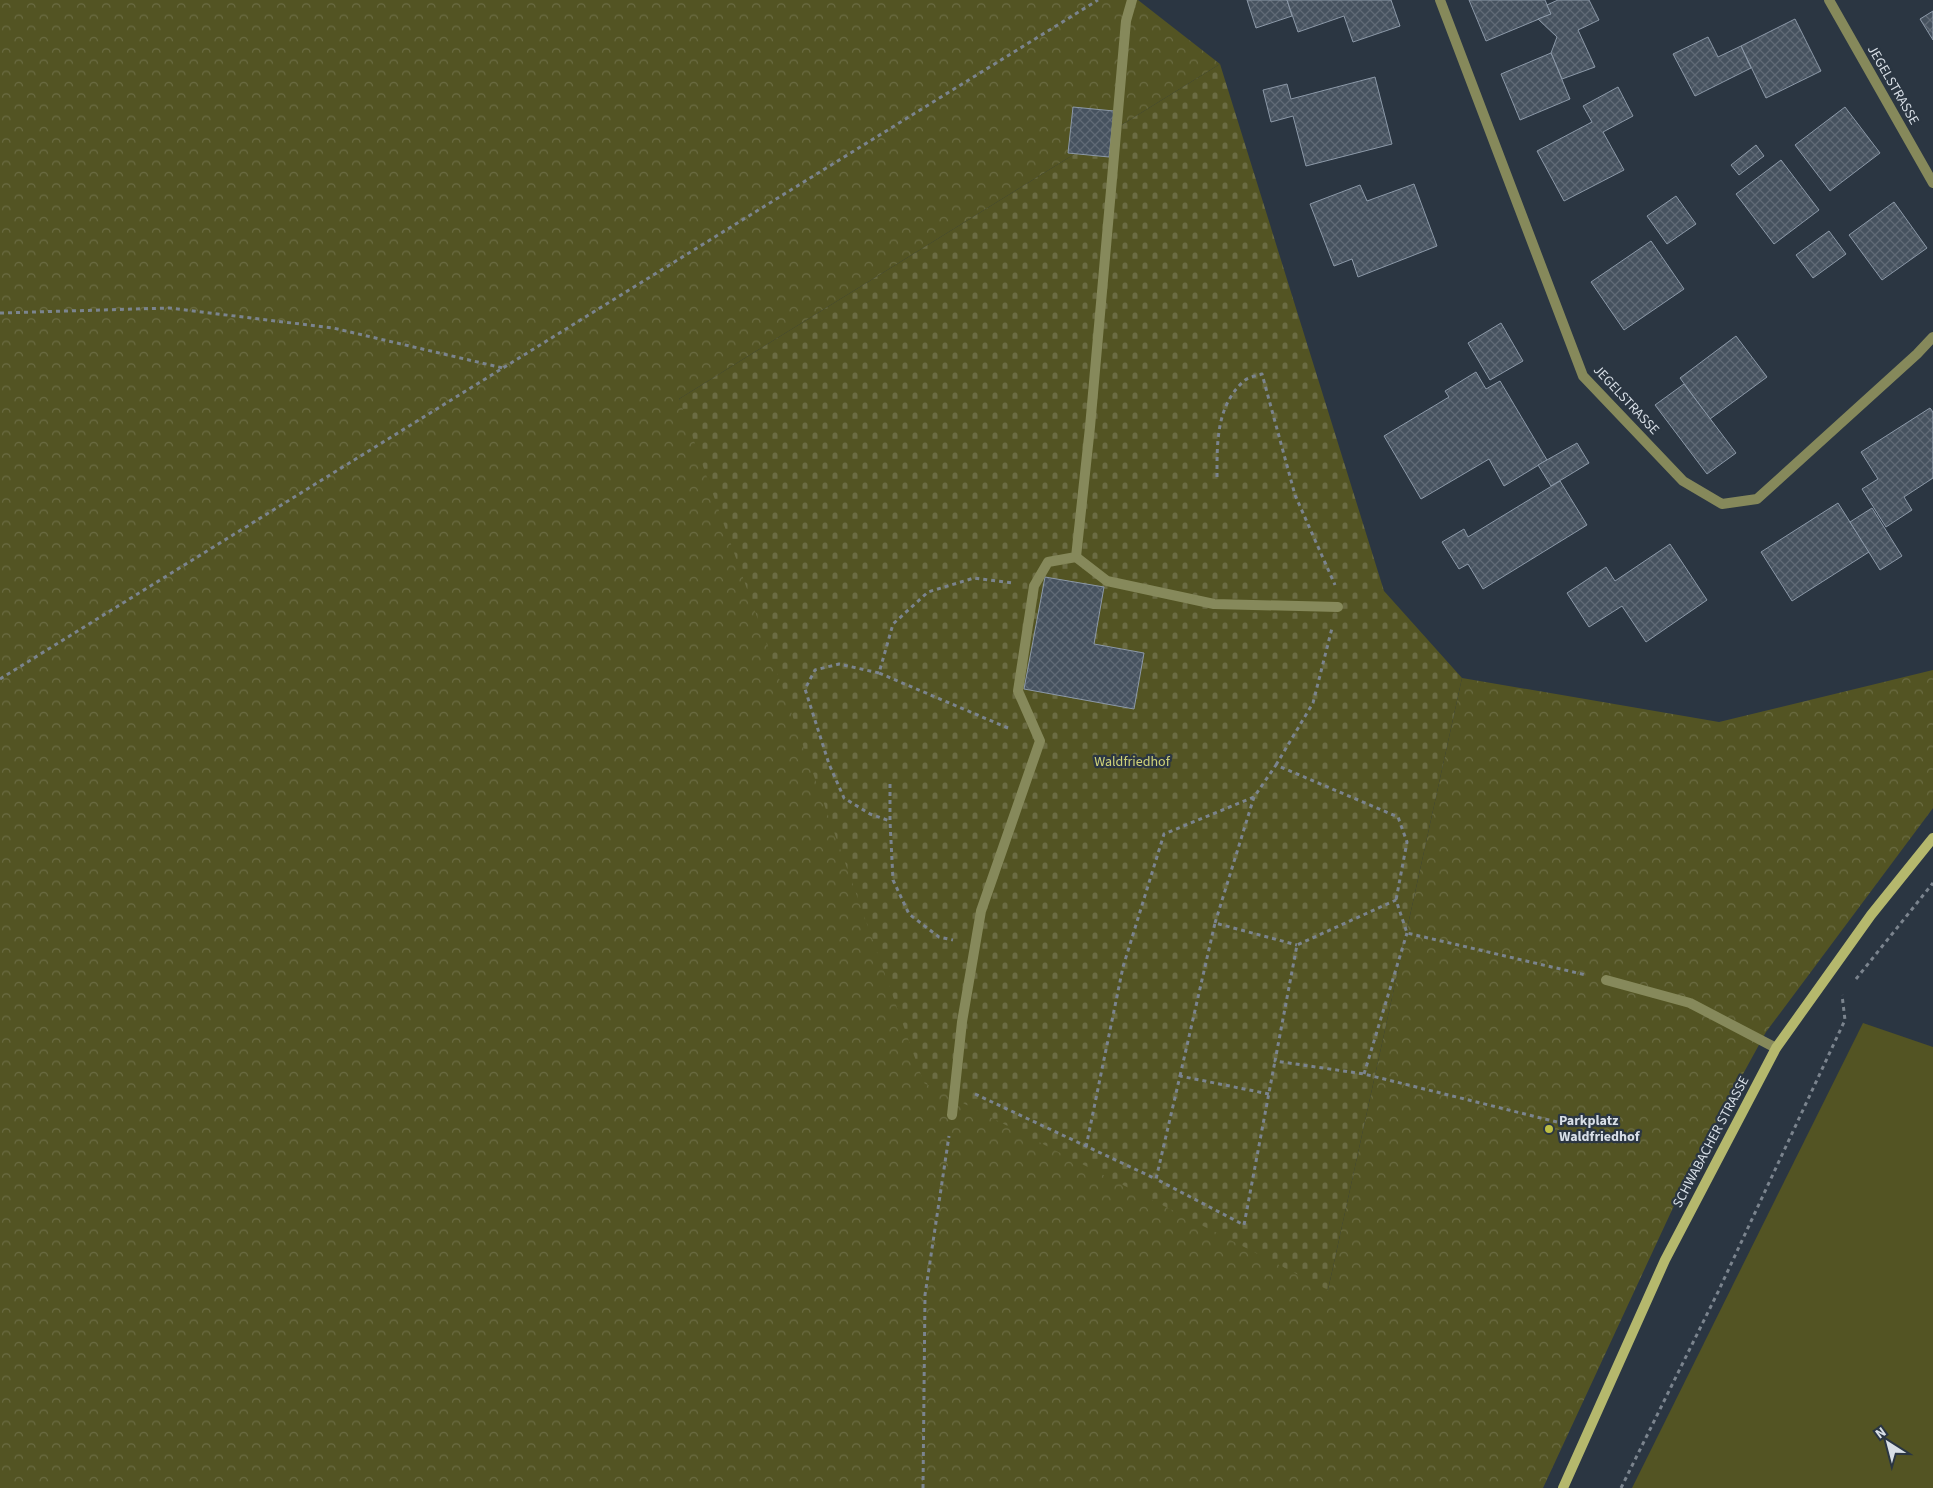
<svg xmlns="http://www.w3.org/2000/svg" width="1933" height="1488" viewBox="0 0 1933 1488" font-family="'Source Sans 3',sans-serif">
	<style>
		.grass { fill: #535423 }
		.forest { fill: url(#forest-crowns) }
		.cemetery { fill: url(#cemetery-stones) }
		.building { fill: url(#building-cross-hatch); stroke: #8c99a8 }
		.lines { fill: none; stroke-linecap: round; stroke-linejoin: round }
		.path { stroke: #7b848e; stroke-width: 3; stroke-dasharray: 4 4; stroke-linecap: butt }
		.lane { stroke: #86895b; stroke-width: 10 }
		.street { stroke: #86895b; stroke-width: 10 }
		.secondary { stroke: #b5b86d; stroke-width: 10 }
		.poi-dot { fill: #bdbf43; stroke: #2b3642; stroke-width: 2 }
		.labels { text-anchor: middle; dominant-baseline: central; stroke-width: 4.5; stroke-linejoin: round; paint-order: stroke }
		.street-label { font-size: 14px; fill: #d8dfe7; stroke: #2b3642 }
		.park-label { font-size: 14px; fill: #d0d379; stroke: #2b3642 }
		.poi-label { font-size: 14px; font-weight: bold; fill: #d8dfe7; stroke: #2b3642; text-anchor: start }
	</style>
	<defs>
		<pattern id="forest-crowns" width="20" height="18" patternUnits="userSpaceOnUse" patternTransform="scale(1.25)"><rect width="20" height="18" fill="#535423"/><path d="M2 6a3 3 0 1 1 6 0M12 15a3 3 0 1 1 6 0" fill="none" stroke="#6b6c43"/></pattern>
		<pattern id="cemetery-stones" width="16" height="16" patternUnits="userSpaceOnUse" patternTransform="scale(1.25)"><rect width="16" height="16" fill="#535423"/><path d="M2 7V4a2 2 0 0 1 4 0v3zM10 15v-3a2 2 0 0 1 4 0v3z" fill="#6b6c43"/></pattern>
		<pattern id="building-cross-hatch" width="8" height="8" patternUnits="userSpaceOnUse" patternTransform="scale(1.25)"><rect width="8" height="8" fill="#46525f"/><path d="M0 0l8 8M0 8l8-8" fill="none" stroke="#606a76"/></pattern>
	</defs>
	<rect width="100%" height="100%" fill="#2b3642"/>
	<path class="grass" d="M 1863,1023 L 1933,1047 L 1933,1488 L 1632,1488 Z"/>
	<path class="forest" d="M 0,0 L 1138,0 L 1220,64 L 679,399 L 1328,1290 L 1462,678 L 1719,722 L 1933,670 L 1933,808 L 1766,1032 L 1691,1169 L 1543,1488 L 0,1488 Z"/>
	<path class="cemetery" d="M 1220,64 L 1384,591 L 1462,678 L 1328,1290 L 924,1083 L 679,399 Z"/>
	<g class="building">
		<path d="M 1247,0 L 1287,0 L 1292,16 L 1256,28 Z"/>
		<path d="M 1287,0 L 1391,0 L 1400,26 L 1353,42 L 1344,16 L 1298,32 Z"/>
		<path d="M 1469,0 L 1545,0 L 1551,14 L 1486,41 Z"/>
		<path d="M 1558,0 L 1589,0 L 1599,20 L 1578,30 L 1595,67 L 1562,79 L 1551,53 L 1557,37 L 1538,19 L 1551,14 L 1547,5 Z"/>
		<path d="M 1933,11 L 1933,40 L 1920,19 Z"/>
		<path d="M 1795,19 L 1821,71 L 1766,98 L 1741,46 Z"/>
		<path d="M 1708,37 L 1718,57 L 1741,46 L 1751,68 L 1695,96 L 1673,54 Z"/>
		<path d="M 1551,53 L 1570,99 L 1520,120 L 1501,74 Z"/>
		<path d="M 1375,77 L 1392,144 L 1306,166 L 1293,116 L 1271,122 L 1263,90 L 1287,84 L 1291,99 Z"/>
		<path d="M 1618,87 L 1633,116 L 1603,132 L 1624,170 L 1564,201 L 1537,151 L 1592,122 L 1583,106 Z"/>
		<path d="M 1073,107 L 1114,111 L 1109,157 L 1068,153 Z"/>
		<path d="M 1845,107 L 1880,153 L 1830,191 L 1795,145 Z"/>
		<path d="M 1756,145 L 1764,156 L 1739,175 L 1731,165 Z"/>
		<path d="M 1781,160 L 1819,210 L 1774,244 L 1736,194 Z"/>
		<path d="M 1414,184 L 1437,246 L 1358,277 L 1352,259 L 1334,266 L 1310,204 L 1360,185 L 1367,201 Z"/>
		<path d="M 1676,196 L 1696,224 L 1667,244 L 1647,216 Z"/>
		<path d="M 1894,202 L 1927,248 L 1882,280 L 1849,235 Z"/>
		<path d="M 1829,231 L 1846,254 L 1813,278 L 1796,255 Z"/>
		<path d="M 1651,241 L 1684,289 L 1624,330 L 1591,282 Z"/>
		<path d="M 1501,323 L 1523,361 L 1490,380 L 1468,343 Z"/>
		<path d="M 1736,336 L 1767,377 L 1710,419 L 1680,378 Z"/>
		<path d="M 1476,372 L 1486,389 L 1500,381 L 1547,460 L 1504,486 L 1489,459 L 1421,499 L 1384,436 L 1449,397 L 1445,391 Z"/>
		<path d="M 1684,384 L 1736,453 L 1707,474 L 1655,405 Z"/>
		<path d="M 1930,408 L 1933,412 L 1933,478 L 1904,497 L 1912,510 L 1886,527 L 1862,489 L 1878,479 L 1861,452 Z"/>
		<path d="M 1577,443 L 1589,463 L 1551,486 L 1538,465 Z"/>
		<path d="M 1560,481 L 1587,525 L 1483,589 L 1468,564 L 1459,569 L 1442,542 L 1464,529 L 1468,537 Z"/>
		<path d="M 1838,503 L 1869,552 L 1792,601 L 1761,552 Z"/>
		<path d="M 1872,508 L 1902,556 L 1880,570 L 1850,522 Z"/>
		<path d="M 1670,544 L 1707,600 L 1646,642 L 1622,606 L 1589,627 L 1567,593 L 1606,567 L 1615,581 Z"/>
		<path d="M 1045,577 L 1104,587 L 1094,644 L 1144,653 L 1134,709 L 1024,689 Z"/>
	</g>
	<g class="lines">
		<g class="path">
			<path d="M 0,313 L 169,308 L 333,328 L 503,368"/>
			<path d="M 1217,477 C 1217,443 1216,406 1244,381 C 1248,377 1256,376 1262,374 L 1295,495 L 1335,585"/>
			<path d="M 879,673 L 839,664 L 815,670 L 805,689 L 829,764 L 844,798 L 870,814 L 890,821"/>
			<path d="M 0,679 L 1098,0"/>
			<path d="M 1008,728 L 879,673 L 893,624 L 928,592 L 974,578 L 1013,583"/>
			<path d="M 1276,765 L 1313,703 L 1332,628"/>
			<path d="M 890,784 L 890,821 L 893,880 L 909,914 L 939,937 L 953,940"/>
			<path d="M 1215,923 L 1254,797 L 1276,765 L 1398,817 L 1407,842 L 1396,900"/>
			<path d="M 1856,979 L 1933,883"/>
			<path d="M 1364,1074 L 1407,933"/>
			<path d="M 1180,1076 L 1215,923 L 1297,945"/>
			<path d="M 975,1094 L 1156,1179"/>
			<path d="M 1269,1094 L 1180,1076 L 1156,1179 L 1244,1225 L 1275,1061"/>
			<path d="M 1557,1122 L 1364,1074 L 1275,1061 L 1297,945 L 1396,900 L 1407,933 L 1586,975"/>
			<path d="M 1086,1147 L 1123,967 L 1164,834 L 1254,797"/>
			<path d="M 923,1488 L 925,1295 L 949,1136"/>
			<path d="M 1621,1488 L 1718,1292 L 1845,1020 L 1842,995"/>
		</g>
		<g class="lane">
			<path d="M 1076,557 L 1107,581 L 1214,604 L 1338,607"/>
			<path d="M 1606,980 L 1690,1003 L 1776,1048"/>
			<path d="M 952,1115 L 962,1022 L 981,911 L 1040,741 L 1018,691 L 1034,586 L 1048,562 L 1076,557 L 1090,427 L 1126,21 L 1132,0"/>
		</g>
		<g class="street">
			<path d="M 1440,0 L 1583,376 L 1683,481 L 1722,504 L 1757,499 L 1917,354 L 1933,337"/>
			<path d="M 1829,0 L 1933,183"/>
		</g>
		<path class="secondary" d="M 1563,1488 L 1665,1260 L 1776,1048 L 1871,915 L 1933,838"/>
	</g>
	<circle class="poi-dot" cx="1549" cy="1129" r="5"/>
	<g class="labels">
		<g class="street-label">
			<text transform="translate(1893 85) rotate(60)">JEGELSTRASSE</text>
			<text transform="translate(1626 400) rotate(47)">JEGELSTRASSE</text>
			<text transform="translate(1711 1142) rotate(-62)">SCHWABACHER STRASSE</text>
		</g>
		<g class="park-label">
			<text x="1132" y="762">Waldfriedhof</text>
		</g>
		<g class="poi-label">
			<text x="1559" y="1121">Parkplatz<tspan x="1559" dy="16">Waldfriedhof</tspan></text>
		</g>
	</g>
	<g transform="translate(1888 1443) rotate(324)" stroke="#2b3642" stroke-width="4" paint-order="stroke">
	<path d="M0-4L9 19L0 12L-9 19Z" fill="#d8dfe7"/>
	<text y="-8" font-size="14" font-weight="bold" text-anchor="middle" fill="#d8dfe7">N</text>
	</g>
</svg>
